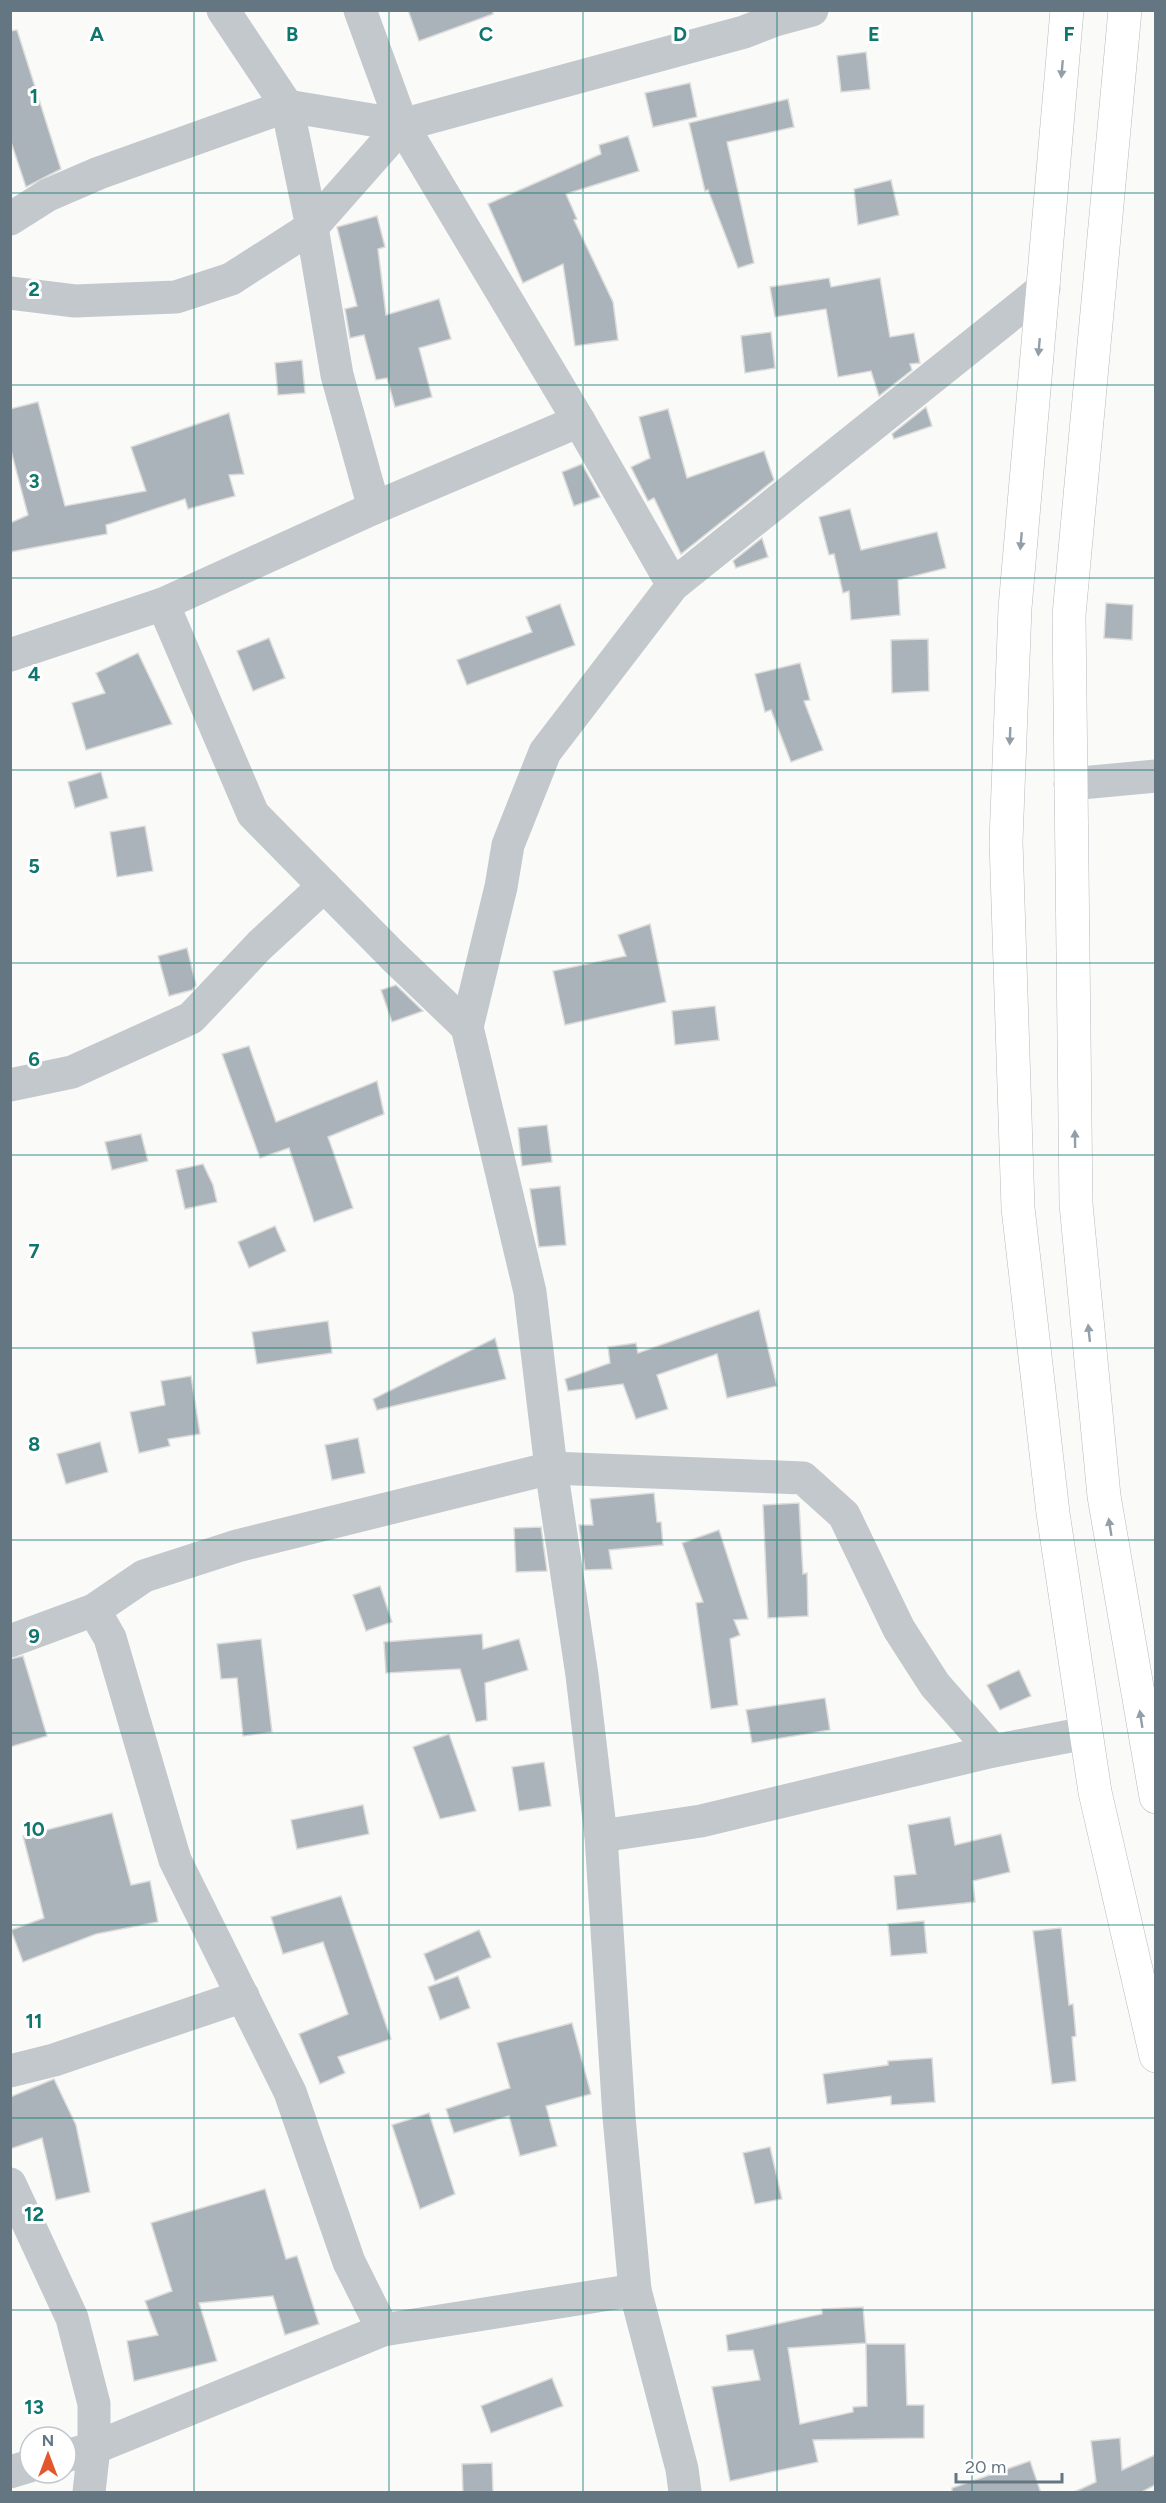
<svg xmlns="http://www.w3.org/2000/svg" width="1166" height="2503" viewBox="0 0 1166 2503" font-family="Figtree,sans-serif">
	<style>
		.building { fill: #aab3b9; stroke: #dcdcda; stroke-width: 1.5 }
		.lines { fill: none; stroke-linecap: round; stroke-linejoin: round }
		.major-casing { stroke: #b5babe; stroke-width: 34 }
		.minor { stroke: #c3c8cc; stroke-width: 33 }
		.major { stroke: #fff; stroke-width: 33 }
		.oneway { fill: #939fa8 }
		.grid { fill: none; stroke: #0f766e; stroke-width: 1.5; stroke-opacity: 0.55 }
		.grid-label { font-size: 20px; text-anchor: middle; font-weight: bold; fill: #0f766e; stroke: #fff; stroke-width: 6; stroke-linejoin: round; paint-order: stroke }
	</style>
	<rect width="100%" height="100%" fill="#fafaf8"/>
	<g class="building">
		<path d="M 408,10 L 493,10 L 493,14 L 419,41 Z"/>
		<path d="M 17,30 L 61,169 L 26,187 L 10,139 L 10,31 Z"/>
		<path d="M 866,52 L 870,89 L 841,92 L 837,56 Z"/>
		<path d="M 690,83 L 697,117 L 653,127 L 645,93 Z"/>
		<path d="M 788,99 L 794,127 L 727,142 L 754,263 L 738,268 L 708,190 L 705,191 L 689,123 Z"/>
		<path d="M 628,136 L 639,171 L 566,194 L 577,219 L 574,220 L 613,302 L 618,340 L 575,346 L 563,264 L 523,283 L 488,204 L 601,154 L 599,145 Z"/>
		<path d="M 891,180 L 899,215 L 858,225 L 854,189 Z"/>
		<path d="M 377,216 L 385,247 L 378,249 L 386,315 L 439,299 L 451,339 L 419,348 L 432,397 L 395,407 L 387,378 L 376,380 L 364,335 L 350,338 L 345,309 L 357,306 L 337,227 Z"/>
		<path d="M 829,278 L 831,287 L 880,278 L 890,337 L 914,333 L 920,363 L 910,364 L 912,370 L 879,396 L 871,371 L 838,377 L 826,309 L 775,317 L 770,287 Z"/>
		<path d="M 771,332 L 775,368 L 745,373 L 741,336 Z"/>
		<path d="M 302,360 L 305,393 L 278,395 L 275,363 Z"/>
		<path d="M 38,402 L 65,506 L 146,491 L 131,447 L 229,413 L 244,474 L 229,475 L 235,496 L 188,509 L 185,499 L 106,525 L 107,534 L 10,552 L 10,523 L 28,515 L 10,447 L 10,409 Z"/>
		<path d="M 926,407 L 932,426 L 894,439 L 892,434 Z"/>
		<path d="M 668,409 L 687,478 L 764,451 L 774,480 L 681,554 L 654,498 L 648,501 L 631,467 L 650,458 L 639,417 Z"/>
		<path d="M 582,464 L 600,497 L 574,506 L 562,472 Z"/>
		<path d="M 850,509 L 861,550 L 937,532 L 946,568 L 898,580 L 900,615 L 851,620 L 849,591 L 843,593 L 834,554 L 829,555 L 819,517 Z"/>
		<path d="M 762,538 L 768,557 L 736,568 L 733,561 Z"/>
		<path d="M 1106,603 L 1133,605 L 1132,640 L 1104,638 Z"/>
		<path d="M 560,604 L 575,645 L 467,685 L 457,660 L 532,632 L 526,617 Z"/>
		<path d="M 269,638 L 285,678 L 253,691 L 237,651 Z"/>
		<path d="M 928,639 L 929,691 L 892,693 L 891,640 Z"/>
		<path d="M 138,653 L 172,724 L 86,750 L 72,703 L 105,693 L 96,673 Z"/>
		<path d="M 800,663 L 810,700 L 804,701 L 823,750 L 791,762 L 771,710 L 765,712 L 755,674 Z"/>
		<path d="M 101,772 L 108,798 L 75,808 L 68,782 Z"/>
		<path d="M 145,826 L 153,871 L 117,877 L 110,832 Z"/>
		<path d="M 650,924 L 666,1002 L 565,1025 L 553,971 L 626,956 L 618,935 Z"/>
		<path d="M 187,948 L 196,985 L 192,990 L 169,996 L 158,956 Z"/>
		<path d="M 396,985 L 423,1011 L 392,1022 L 381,990 Z"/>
		<path d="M 715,1006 L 719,1040 L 675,1045 L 672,1011 Z"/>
		<path d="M 249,1046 L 276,1122 L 377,1081 L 384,1114 L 328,1137 L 353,1208 L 314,1222 L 289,1148 L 260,1158 L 222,1054 Z"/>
		<path d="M 547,1125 L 552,1162 L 522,1166 L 518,1128 Z"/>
		<path d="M 141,1134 L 148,1161 L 112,1170 L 105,1142 Z"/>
		<path d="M 203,1164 L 213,1185 L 217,1202 L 185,1209 L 176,1170 Z"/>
		<path d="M 560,1186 L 566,1245 L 539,1247 L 530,1189 Z"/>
		<path d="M 275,1226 L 286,1251 L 249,1268 L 238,1242 Z"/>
		<path d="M 759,1310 L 777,1386 L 727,1398 L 717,1354 L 657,1375 L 668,1409 L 636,1419 L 623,1384 L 568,1391 L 565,1379 L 610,1363 L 608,1347 L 636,1343 L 638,1353 Z"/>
		<path d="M 328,1321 L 332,1353 L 257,1364 L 252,1332 Z"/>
		<path d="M 495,1338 L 506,1379 L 377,1410 L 373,1399 Z"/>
		<path d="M 191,1376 L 200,1434 L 168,1439 L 170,1446 L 139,1453 L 130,1412 L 165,1405 L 161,1381 Z"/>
		<path d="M 358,1438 L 365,1473 L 332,1480 L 325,1445 Z"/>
		<path d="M 100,1442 L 108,1472 L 66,1484 L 57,1454 Z"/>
		<path d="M 654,1493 L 657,1522 L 661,1522 L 663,1545 L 609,1550 L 612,1569 L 585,1570 L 579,1525 L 593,1525 L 590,1499 Z"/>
		<path d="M 799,1503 L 803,1574 L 807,1573 L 808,1616 L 768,1618 L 763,1505 Z"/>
		<path d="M 541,1527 L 547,1571 L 516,1572 L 514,1528 Z"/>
		<path d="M 719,1530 L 748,1619 L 734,1620 L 740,1635 L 730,1639 L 738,1705 L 711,1709 L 696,1603 L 703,1602 L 682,1543 Z"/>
		<path d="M 380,1586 L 392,1622 L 366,1631 L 353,1595 Z"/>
		<path d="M 482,1634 L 483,1649 L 519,1639 L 528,1670 L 485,1683 L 487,1720 L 476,1722 L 460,1669 L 386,1673 L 384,1642 Z"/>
		<path d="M 261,1639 L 272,1732 L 243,1736 L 237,1678 L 221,1679 L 217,1644 Z"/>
		<path d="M 23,1656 L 47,1736 L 10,1747 L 10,1659 Z"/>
		<path d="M 1019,1670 L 1031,1696 L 1000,1710 L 987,1685 Z"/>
		<path d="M 825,1698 L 830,1730 L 752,1743 L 746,1710 Z"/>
		<path d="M 449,1734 L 476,1811 L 440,1819 L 413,1747 Z"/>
		<path d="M 544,1762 L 551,1806 L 519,1811 L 512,1767 Z"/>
		<path d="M 363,1805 L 369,1834 L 297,1849 L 291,1820 Z"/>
		<path d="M 112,1813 L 131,1885 L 150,1881 L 158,1922 L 96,1934 L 23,1962 L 11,1930 L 44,1918 L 23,1836 Z"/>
		<path d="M 950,1817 L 955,1845 L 1001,1834 L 1010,1872 L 973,1881 L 975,1902 L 897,1910 L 894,1876 L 916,1874 L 908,1825 Z"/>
		<path d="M 341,1896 L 391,2039 L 338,2057 L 345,2073 L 320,2084 L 299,2034 L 348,2014 L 323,1942 L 283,1954 L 271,1917 Z"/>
		<path d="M 924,1921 L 927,1953 L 891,1956 L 888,1924 Z"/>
		<path d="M 1061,1928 L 1069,2005 L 1073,2004 L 1076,2036 L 1072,2037 L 1076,2081 L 1052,2084 L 1033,1931 Z"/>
		<path d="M 479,1930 L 491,1957 L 435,1981 L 424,1954 Z"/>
		<path d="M 458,1976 L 470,2008 L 440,2020 L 428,1987 Z"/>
		<path d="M 572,2023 L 591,2094 L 546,2106 L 557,2146 L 520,2156 L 509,2116 L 454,2133 L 446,2109 L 510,2088 L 497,2043 Z"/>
		<path d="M 932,2058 L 935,2102 L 891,2105 L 891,2096 L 827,2104 L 823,2074 L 888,2065 L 888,2061 Z"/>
		<path d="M 54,2079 L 76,2125 L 90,2192 L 56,2200 L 42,2138 L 10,2149 L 10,2097 Z"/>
		<path d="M 429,2113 L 455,2194 L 420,2209 L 392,2125 Z"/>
		<path d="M 770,2147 L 782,2199 L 755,2204 L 743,2153 Z"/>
		<path d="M 265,2189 L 286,2259 L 297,2256 L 319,2324 L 285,2335 L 273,2296 L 199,2303 L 217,2361 L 134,2381 L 127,2341 L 158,2335 L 145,2301 L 172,2291 L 151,2223 Z"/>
		<path d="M 863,2307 L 866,2343 L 788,2348 L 800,2424 L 853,2412 L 853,2407 L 867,2406 L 866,2344 L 905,2344 L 907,2405 L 924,2405 L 924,2438 L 813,2440 L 818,2462 L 730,2481 L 712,2387 L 760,2380 L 753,2350 L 728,2351 L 726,2335 L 822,2314 L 822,2309 Z"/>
		<path d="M 552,2378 L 563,2406 L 491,2433 L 481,2406 Z"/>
		<path d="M 1120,2438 L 1122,2470 L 1155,2455 L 1155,2485 L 1140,2493 L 1072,2493 L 1096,2482 L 1091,2441 Z"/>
		<path d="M 1030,2461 L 1041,2493 L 952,2493 L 952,2488 Z"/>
		<path d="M 492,2463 L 493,2493 L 463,2493 L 462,2464 Z"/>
	</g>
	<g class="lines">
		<defs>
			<g id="major">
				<path d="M 1067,10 L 1015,608 L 1006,841 L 1018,1208 L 1053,1513 L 1095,1792 L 1156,2056"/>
				<path d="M 1125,10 L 1069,615 L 1076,1204 L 1104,1496 L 1156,1797"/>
			</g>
		</defs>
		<use href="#major" class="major-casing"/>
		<g class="minor">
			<path d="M 223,10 L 287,106 L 312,227 L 337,375 L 374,508"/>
			<path d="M 360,10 L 402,125 L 579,421 L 673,585"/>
			<path d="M 10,219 L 48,195 L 99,173 L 287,106 L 402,125 L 744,32 L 775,20 L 812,10"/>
			<path d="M 10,293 L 75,301 L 176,297 L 231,279 L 312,227 L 402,125"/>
			<path d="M 163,604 L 253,814 L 393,956 L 467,1027"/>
			<path d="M 10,655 L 163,604 L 374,508 L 579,421"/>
			<path d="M 1070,784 L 1156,776"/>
			<path d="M 10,1085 L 72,1072 L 191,1018 L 260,945 L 324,886"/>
			<path d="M 94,1610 L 110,1638 L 175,1860 L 290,2092 L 349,2262 L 383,2330"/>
			<path d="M 10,1641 L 94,1610 L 144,1576 L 237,1546 L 551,1468 L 803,1478 L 844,1515 L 899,1629 L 935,1685 L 993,1751"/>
			<path d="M 601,1836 L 701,1821 L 993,1751 L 1086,1733"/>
			<path d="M 10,2071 L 54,2060 L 243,1996"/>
			<path d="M 10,2184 L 72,2318 L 94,2404 L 94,2448 L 89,2492"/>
			<path d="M 66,2456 L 94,2448 L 383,2330 L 635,2290"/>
			<path d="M 10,2472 L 30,2466"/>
			<path d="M 685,2492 L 682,2469 L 635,2290 L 619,2117 L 601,1836 L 582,1675 L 551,1468 L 530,1292 L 467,1027 L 501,887 L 508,845 L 545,752 L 673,585 L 1044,288"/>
		</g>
		<use href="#major" class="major"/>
	</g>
	<defs><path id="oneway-solid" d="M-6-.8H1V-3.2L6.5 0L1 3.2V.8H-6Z" transform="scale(1.5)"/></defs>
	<g class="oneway">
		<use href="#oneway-solid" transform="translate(1062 69) rotate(95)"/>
		<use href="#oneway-solid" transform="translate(1039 347) rotate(95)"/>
		<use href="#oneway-solid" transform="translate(1021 541) rotate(95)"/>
		<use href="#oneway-solid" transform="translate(1010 736) rotate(92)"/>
		<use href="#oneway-solid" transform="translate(1075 1139) rotate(-91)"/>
		<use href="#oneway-solid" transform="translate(1089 1333) rotate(-96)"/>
		<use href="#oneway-solid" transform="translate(1110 1527) rotate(-99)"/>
		<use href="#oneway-solid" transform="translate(1141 1719) rotate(-99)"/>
	</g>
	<path class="grid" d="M 194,10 L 194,2492M 389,10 L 389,2492M 583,10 L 583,2492M 777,10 L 777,2492M 972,10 L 972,2492M 10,193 L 1156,193M 10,385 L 1156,385M 10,578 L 1156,578M 10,770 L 1156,770M 10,963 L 1156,963M 10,1155 L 1156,1155M 10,1348 L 1156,1348M 10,1540 L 1156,1540M 10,1733 L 1156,1733M 10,1925 L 1156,1925M 10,2118 L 1156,2118M 10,2310 L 1156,2310"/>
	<g class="grid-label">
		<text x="97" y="41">A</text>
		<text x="292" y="41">B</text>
		<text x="486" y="41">C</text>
		<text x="680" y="41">D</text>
		<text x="874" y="41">E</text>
		<text x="1069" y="41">F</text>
		<text x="34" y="103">1</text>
		<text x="34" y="296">2</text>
		<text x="34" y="488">3</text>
		<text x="34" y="681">4</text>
		<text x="34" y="873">5</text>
		<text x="34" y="1066">6</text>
		<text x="34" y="1258">7</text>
		<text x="34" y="1451">8</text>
		<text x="34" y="1643">9</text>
		<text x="34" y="1836">10</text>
		<text x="34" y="2028">11</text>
		<text x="34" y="2221">12</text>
		<text x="34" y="2414">13</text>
	</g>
	<rect width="1166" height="2503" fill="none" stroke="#657683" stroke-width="24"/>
	<g transform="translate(48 2455)"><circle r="28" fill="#ffffff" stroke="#c1c8cd" stroke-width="1.5"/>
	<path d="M0-4.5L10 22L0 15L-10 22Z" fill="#e4572e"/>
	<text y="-9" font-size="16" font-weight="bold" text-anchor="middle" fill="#657683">N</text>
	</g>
	<path d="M956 2473v9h106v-9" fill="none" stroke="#657683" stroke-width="3"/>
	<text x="965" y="2473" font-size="18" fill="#657683" stroke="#ffffff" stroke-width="4.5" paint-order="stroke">20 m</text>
</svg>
